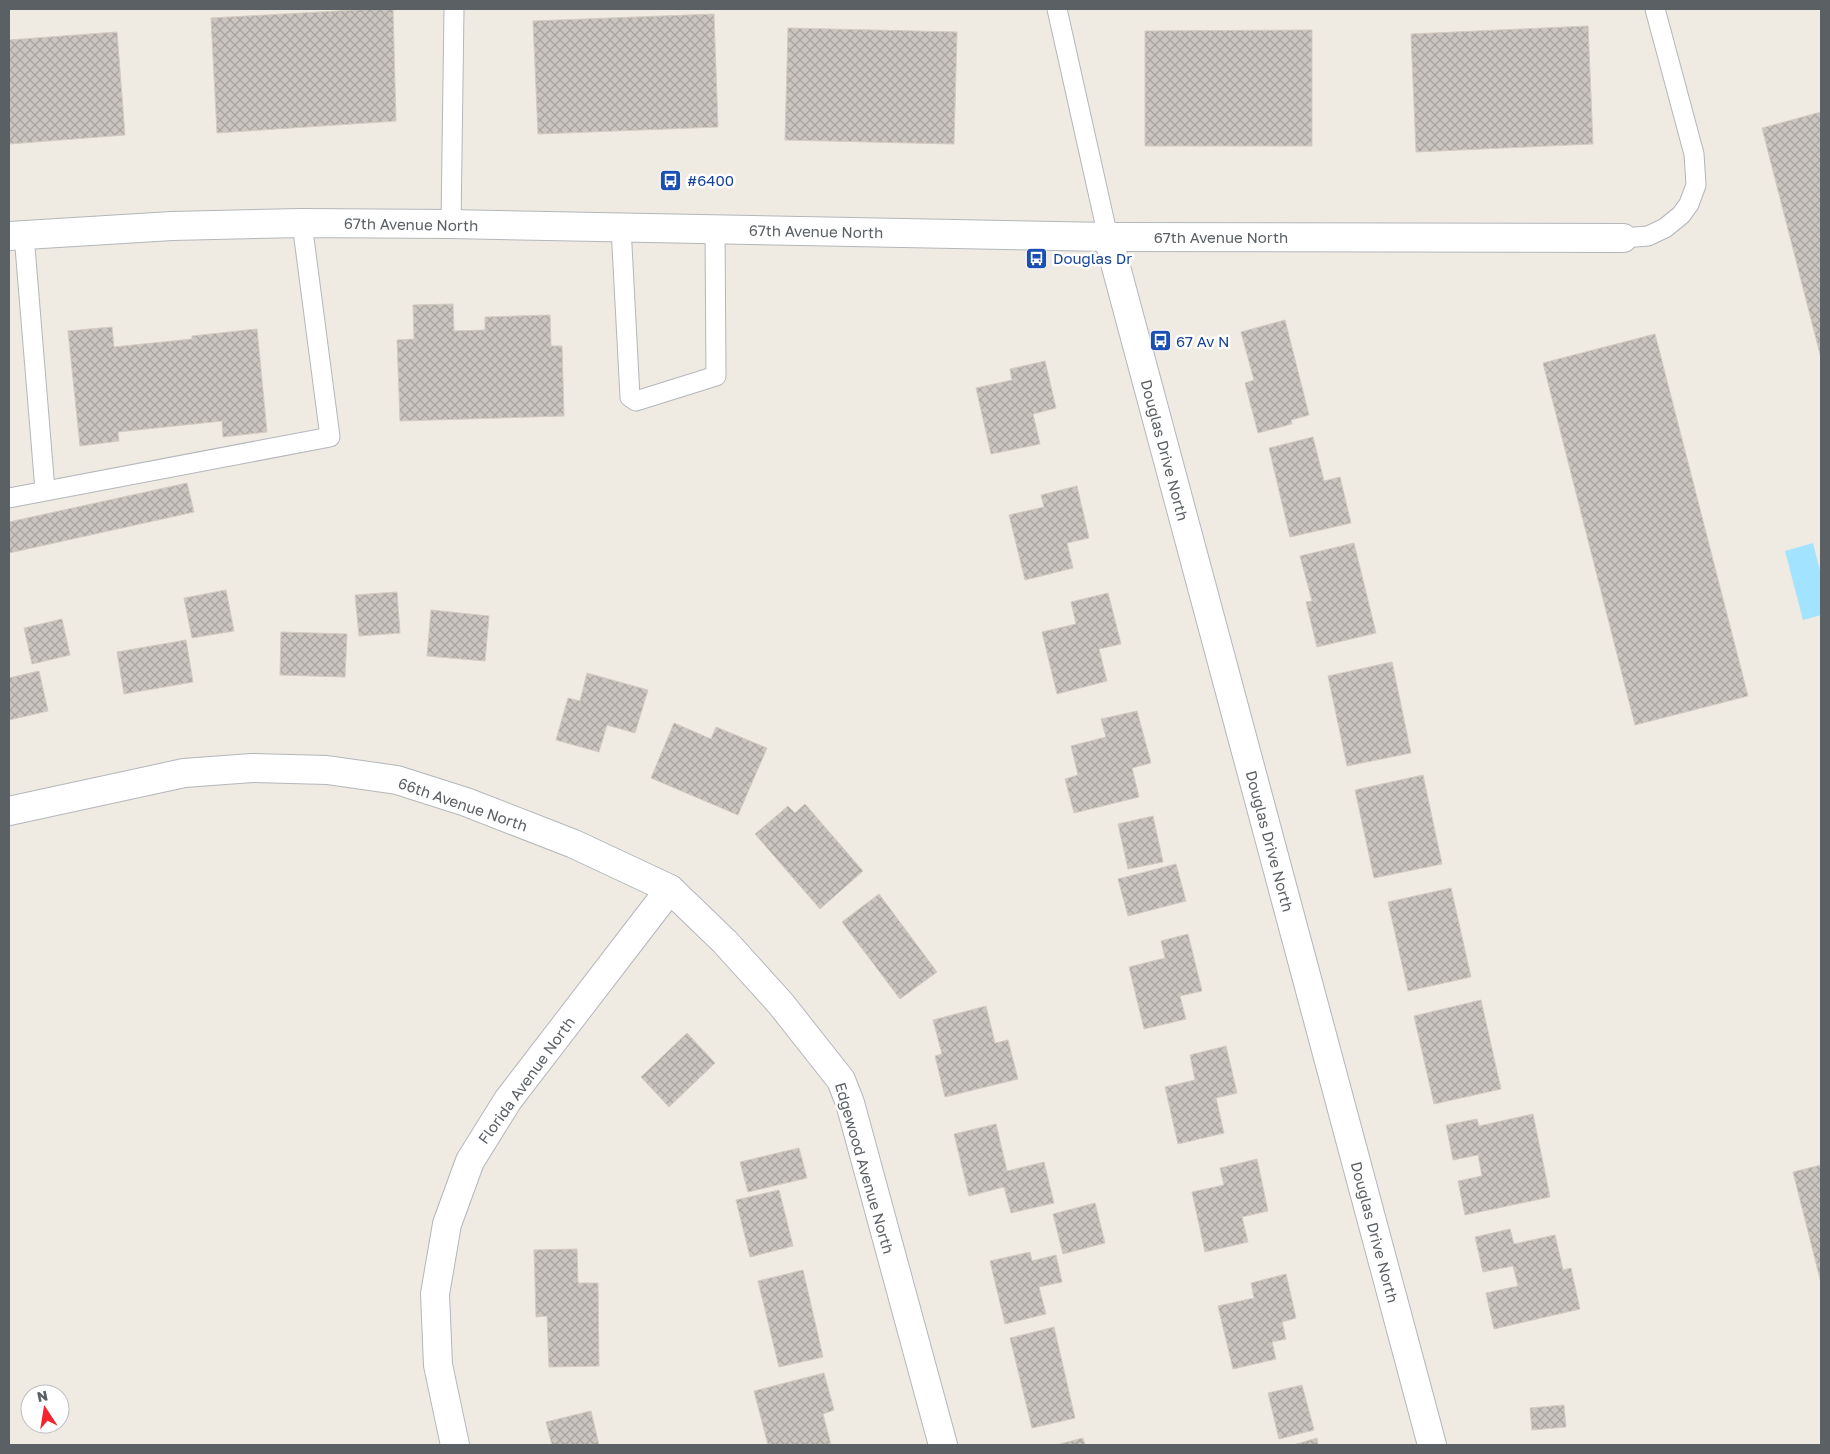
<svg xmlns="http://www.w3.org/2000/svg" width="1830" height="1454" viewBox="0 0 1830 1454" font-family="'Golos Text',sans-serif">
	<style>
		.water { fill: #a2e3ff }
		.building { fill: url(#building-cross-hatch); stroke: #d4cbc0 }
		.lines { fill: none; stroke-linecap: round; stroke-linejoin: round }
		.lane-casing { stroke: #b3b7bb; stroke-width: 21 }
		.street-casing { stroke: #b3b7bb; stroke-width: 30 }
		.lane { stroke: #fff; stroke-width: 19 }
		.street { stroke: #fff; stroke-width: 28 }
		.labels { text-anchor: middle; dominant-baseline: central; stroke-width: 5; stroke-linejoin: round; paint-order: stroke }
		.transit-label { font-size: 15px; fill: #164399; stroke: #fff; text-anchor: start }
		.street-label { font-size: 15px; fill: #5b6064; stroke: #fff }
	</style>
	<defs>
		<pattern id="building-cross-hatch" width="8" height="8" patternUnits="userSpaceOnUse" patternTransform="scale(1.25)"><rect width="8" height="8" fill="#cac5bf"/><path d="M0 0l8 8M0 8l8-8" fill="none" stroke="#a7a39f"/></pattern>
	</defs>
	<rect width="100%" height="100%" fill="#efeae2"/>
	<path class="water" d="M 1813,543 L 1821,575 L 1821,615 L 1803,620 L 1785,551 Z"/>
	<g class="building">
		<path d="M 374,9 L 393,9 L 396,121 L 217,133 L 211,18 Z"/>
		<path d="M 714,14 L 718,127 L 538,134 L 533,21 Z"/>
		<path d="M 1588,26 L 1593,144 L 1416,152 L 1411,34 Z"/>
		<path d="M 788,28 L 957,32 L 954,144 L 785,140 Z"/>
		<path d="M 1312,30 L 1312,146 L 1145,146 L 1145,31 Z"/>
		<path d="M 117,32 L 125,135 L 9,144 L 9,40 Z"/>
		<path d="M 1821,112 L 1821,358 L 1762,128 Z"/>
		<path d="M 453,304 L 454,331 L 485,330 L 485,317 L 550,315 L 551,346 L 562,346 L 564,416 L 400,421 L 397,340 L 414,339 L 413,305 Z"/>
		<path d="M 1285,320 L 1309,415 L 1291,420 L 1292,424 L 1258,433 L 1245,383 L 1254,380 L 1241,332 Z"/>
		<path d="M 112,327 L 114,347 L 192,339 L 192,336 L 257,329 L 267,432 L 223,437 L 222,421 L 118,432 L 119,441 L 80,446 L 68,331 Z"/>
		<path d="M 1655,334 L 1748,696 L 1635,725 L 1543,363 Z"/>
		<path d="M 1045,361 L 1056,408 L 1033,414 L 1040,444 L 991,454 L 976,388 L 1012,380 L 1010,369 Z"/>
		<path d="M 1313,437 L 1324,481 L 1340,477 L 1351,523 L 1290,537 L 1269,448 Z"/>
		<path d="M 187,483 L 194,512 L 9,553 L 9,522 Z"/>
		<path d="M 1077,486 L 1089,538 L 1067,543 L 1073,568 L 1025,580 L 1009,515 L 1044,507 L 1041,495 Z"/>
		<path d="M 1354,543 L 1376,633 L 1317,647 L 1306,602 L 1312,601 L 1300,556 Z"/>
		<path d="M 226,590 L 234,631 L 192,638 L 184,598 Z"/>
		<path d="M 397,592 L 400,633 L 359,636 L 355,595 Z"/>
		<path d="M 1108,593 L 1121,644 L 1099,649 L 1107,681 L 1057,694 L 1042,632 L 1076,624 L 1071,602 Z"/>
		<path d="M 431,610 L 489,616 L 485,661 L 427,656 Z"/>
		<path d="M 62,619 L 70,655 L 32,664 L 24,628 Z"/>
		<path d="M 281,632 L 347,634 L 345,677 L 280,675 Z"/>
		<path d="M 186,640 L 193,682 L 124,694 L 117,652 Z"/>
		<path d="M 1392,662 L 1411,753 L 1347,766 L 1328,676 Z"/>
		<path d="M 39,671 L 48,711 L 9,720 L 9,678 Z"/>
		<path d="M 587,673 L 648,690 L 635,733 L 607,725 L 599,752 L 556,740 L 568,698 L 580,701 Z"/>
		<path d="M 1137,711 L 1151,763 L 1132,768 L 1139,797 L 1074,813 L 1065,779 L 1078,775 L 1071,746 L 1106,737 L 1101,719 Z"/>
		<path d="M 674,723 L 711,739 L 716,727 L 767,748 L 738,815 L 651,778 Z"/>
		<path d="M 1423,775 L 1442,864 L 1374,878 L 1355,790 Z"/>
		<path d="M 805,804 L 863,871 L 820,909 L 755,834 L 788,806 L 795,813 Z"/>
		<path d="M 1153,816 L 1163,862 L 1128,869 L 1118,824 Z"/>
		<path d="M 1176,864 L 1186,901 L 1128,916 L 1118,879 Z"/>
		<path d="M 1451,888 L 1471,977 L 1408,991 L 1388,902 Z"/>
		<path d="M 879,894 L 937,972 L 900,999 L 842,922 Z"/>
		<path d="M 1188,934 L 1202,991 L 1180,996 L 1186,1019 L 1144,1029 L 1129,967 L 1165,958 L 1161,941 Z"/>
		<path d="M 1481,1000 L 1501,1089 L 1434,1104 L 1414,1016 Z"/>
		<path d="M 986,1006 L 995,1043 L 1008,1040 L 1018,1079 L 945,1097 L 935,1056 L 942,1054 L 933,1020 Z"/>
		<path d="M 687,1033 L 715,1063 L 669,1107 L 641,1077 Z"/>
		<path d="M 1226,1046 L 1237,1093 L 1216,1098 L 1224,1133 L 1178,1144 L 1165,1087 L 1195,1080 L 1190,1055 Z"/>
		<path d="M 1533,1114 L 1550,1197 L 1465,1215 L 1458,1181 L 1482,1176 L 1478,1155 L 1453,1160 L 1446,1125 L 1477,1119 L 1479,1126 Z"/>
		<path d="M 996,1124 L 1007,1171 L 1044,1162 L 1054,1203 L 1011,1213 L 1004,1187 L 969,1196 L 954,1134 Z"/>
		<path d="M 799,1148 L 807,1178 L 748,1192 L 740,1162 Z"/>
		<path d="M 1257,1159 L 1268,1211 L 1242,1217 L 1248,1242 L 1205,1252 L 1192,1192 L 1224,1185 L 1220,1168 Z"/>
		<path d="M 1821,1165 L 1821,1283 L 1793,1172 Z"/>
		<path d="M 779,1190 L 793,1246 L 750,1257 L 736,1200 Z"/>
		<path d="M 1095,1203 L 1105,1243 L 1063,1254 L 1053,1214 Z"/>
		<path d="M 1510,1229 L 1514,1244 L 1555,1235 L 1563,1270 L 1571,1268 L 1580,1309 L 1494,1329 L 1486,1293 L 1518,1286 L 1513,1266 L 1483,1272 L 1475,1237 Z"/>
		<path d="M 577,1249 L 578,1283 L 598,1283 L 599,1366 L 549,1367 L 547,1316 L 536,1317 L 534,1250 Z"/>
		<path d="M 1030,1252 L 1032,1261 L 1056,1255 L 1062,1282 L 1039,1287 L 1046,1314 L 1005,1324 L 990,1261 Z"/>
		<path d="M 803,1270 L 823,1357 L 779,1367 L 758,1281 Z"/>
		<path d="M 1286,1274 L 1296,1318 L 1282,1322 L 1286,1339 L 1272,1342 L 1276,1359 L 1233,1369 L 1218,1306 L 1254,1298 L 1251,1283 Z"/>
		<path d="M 1054,1327 L 1075,1418 L 1032,1428 L 1010,1338 Z"/>
		<path d="M 824,1373 L 834,1410 L 823,1414 L 831,1445 L 768,1445 L 754,1391 Z"/>
		<path d="M 1302,1385 L 1314,1430 L 1279,1439 L 1268,1393 Z"/>
		<path d="M 1564,1405 L 1566,1427 L 1532,1430 L 1530,1408 Z"/>
		<path d="M 591,1411 L 599,1445 L 552,1445 L 546,1422 Z"/>
		<path d="M 1083,1438 L 1085,1445 L 1056,1445 Z"/>
		<path d="M 1317,1438 L 1318,1445 L 1293,1445 Z"/>
	</g>
	<g class="lines">
		<defs>
			<g id="lane">
				<path d="M 1057,9 L 1108,237"/>
				<path d="M 451,224 L 454,9"/>
				<path d="M 621,227 L 630,397 L 636,401 L 716,376 L 715,229"/>
				<path d="M 24,235 L 45,490"/>
				<path d="M 1623,238 L 1648,236 L 1665,228 L 1681,215 L 1689,204 L 1696,185 L 1694,154 L 1655,9"/>
				<path d="M 9,498 L 330,437 L 302,223"/>
			</g>
			<g id="street">
				<path d="M 9,236 L 172,226 L 302,223 L 451,224 L 1108,237 L 1623,238"/>
				<path d="M 1108,237 L 1432,1445"/>
				<path d="M 9,811 L 184,773 L 252,768 L 327,770 L 397,780 L 466,802 L 574,844 L 670,889 L 725,942 L 781,1004 L 841,1080 L 850,1103 L 943,1445"/>
				<path d="M 455,1445 L 438,1365 L 435,1294 L 447,1224 L 470,1161 L 508,1100 L 670,889"/>
			</g>
		</defs>
		<use href="#lane" class="lane-casing"/>
		<use href="#street" class="street-casing"/>
		<use href="#lane" class="lane"/>
		<use href="#street" class="street"/>
	</g>
	<defs>
		<symbol id="bus-square" viewBox="-11 -11 22 22"><rect x="-9" y="-9" width="18" height="18" rx="4" fill="#1a4fb4" stroke="#fff"/><path d="M-5-6H5V4H4V6H2V4H-2V6H-4V4H-5ZM-3.5-4V0h7V-4ZM-3.5 1.2v1.5H-2V1.2ZM2 1.2v1.5H3.5V1.2Z" fill="#fff"/></symbol>
	</defs>
	<g fill-rule="evenodd">
		<use href="#bus-square" x="658" y="168" width="25" height="25"/>
		<use href="#bus-square" x="1024" y="246" width="25" height="25"/>
		<use href="#bus-square" x="1148" y="328" width="25" height="25"/>
	</g>
	<g class="labels">
		<g class="transit-label">
			<text x="687" y="180">#6400</text>
			<text x="1053" y="258">Douglas Dr</text>
			<text x="1176" y="341">67 Av N</text>
		</g>
		<g class="street-label">
			<text transform="translate(411 224) rotate(1)">67th Avenue North</text>
			<text transform="translate(816 231) rotate(1)">67th Avenue North</text>
			<text x="1221" y="237">67th Avenue North</text>
			<text transform="translate(1165 450) rotate(75)">Douglas Drive North</text>
			<text transform="translate(463 804) rotate(19)">66th Avenue North</text>
			<text transform="translate(1270 841) rotate(75)">Douglas Drive North</text>
			<text transform="translate(526 1080) rotate(-54)">Florida Avenue North</text>
			<text transform="translate(865 1168) rotate(74)">Edgewood Avenue North</text>
			<text transform="translate(1375 1232) rotate(75)">Douglas Drive North</text>
		</g>
	</g>
	<rect width="1830" height="1454" fill="none" stroke="#5b6064" stroke-width="20"/>
	<g transform="translate(45 1409) rotate(348)"><circle r="24" fill="#ffffff" stroke="#bdbfc1"/>
	<path d="M0-4L9 19L0 12L-9 19Z" fill="#f5222e"/>
	<text y="-8" font-size="14" font-weight="bold" text-anchor="middle" fill="#5b6064">N</text>
	</g>
</svg>
